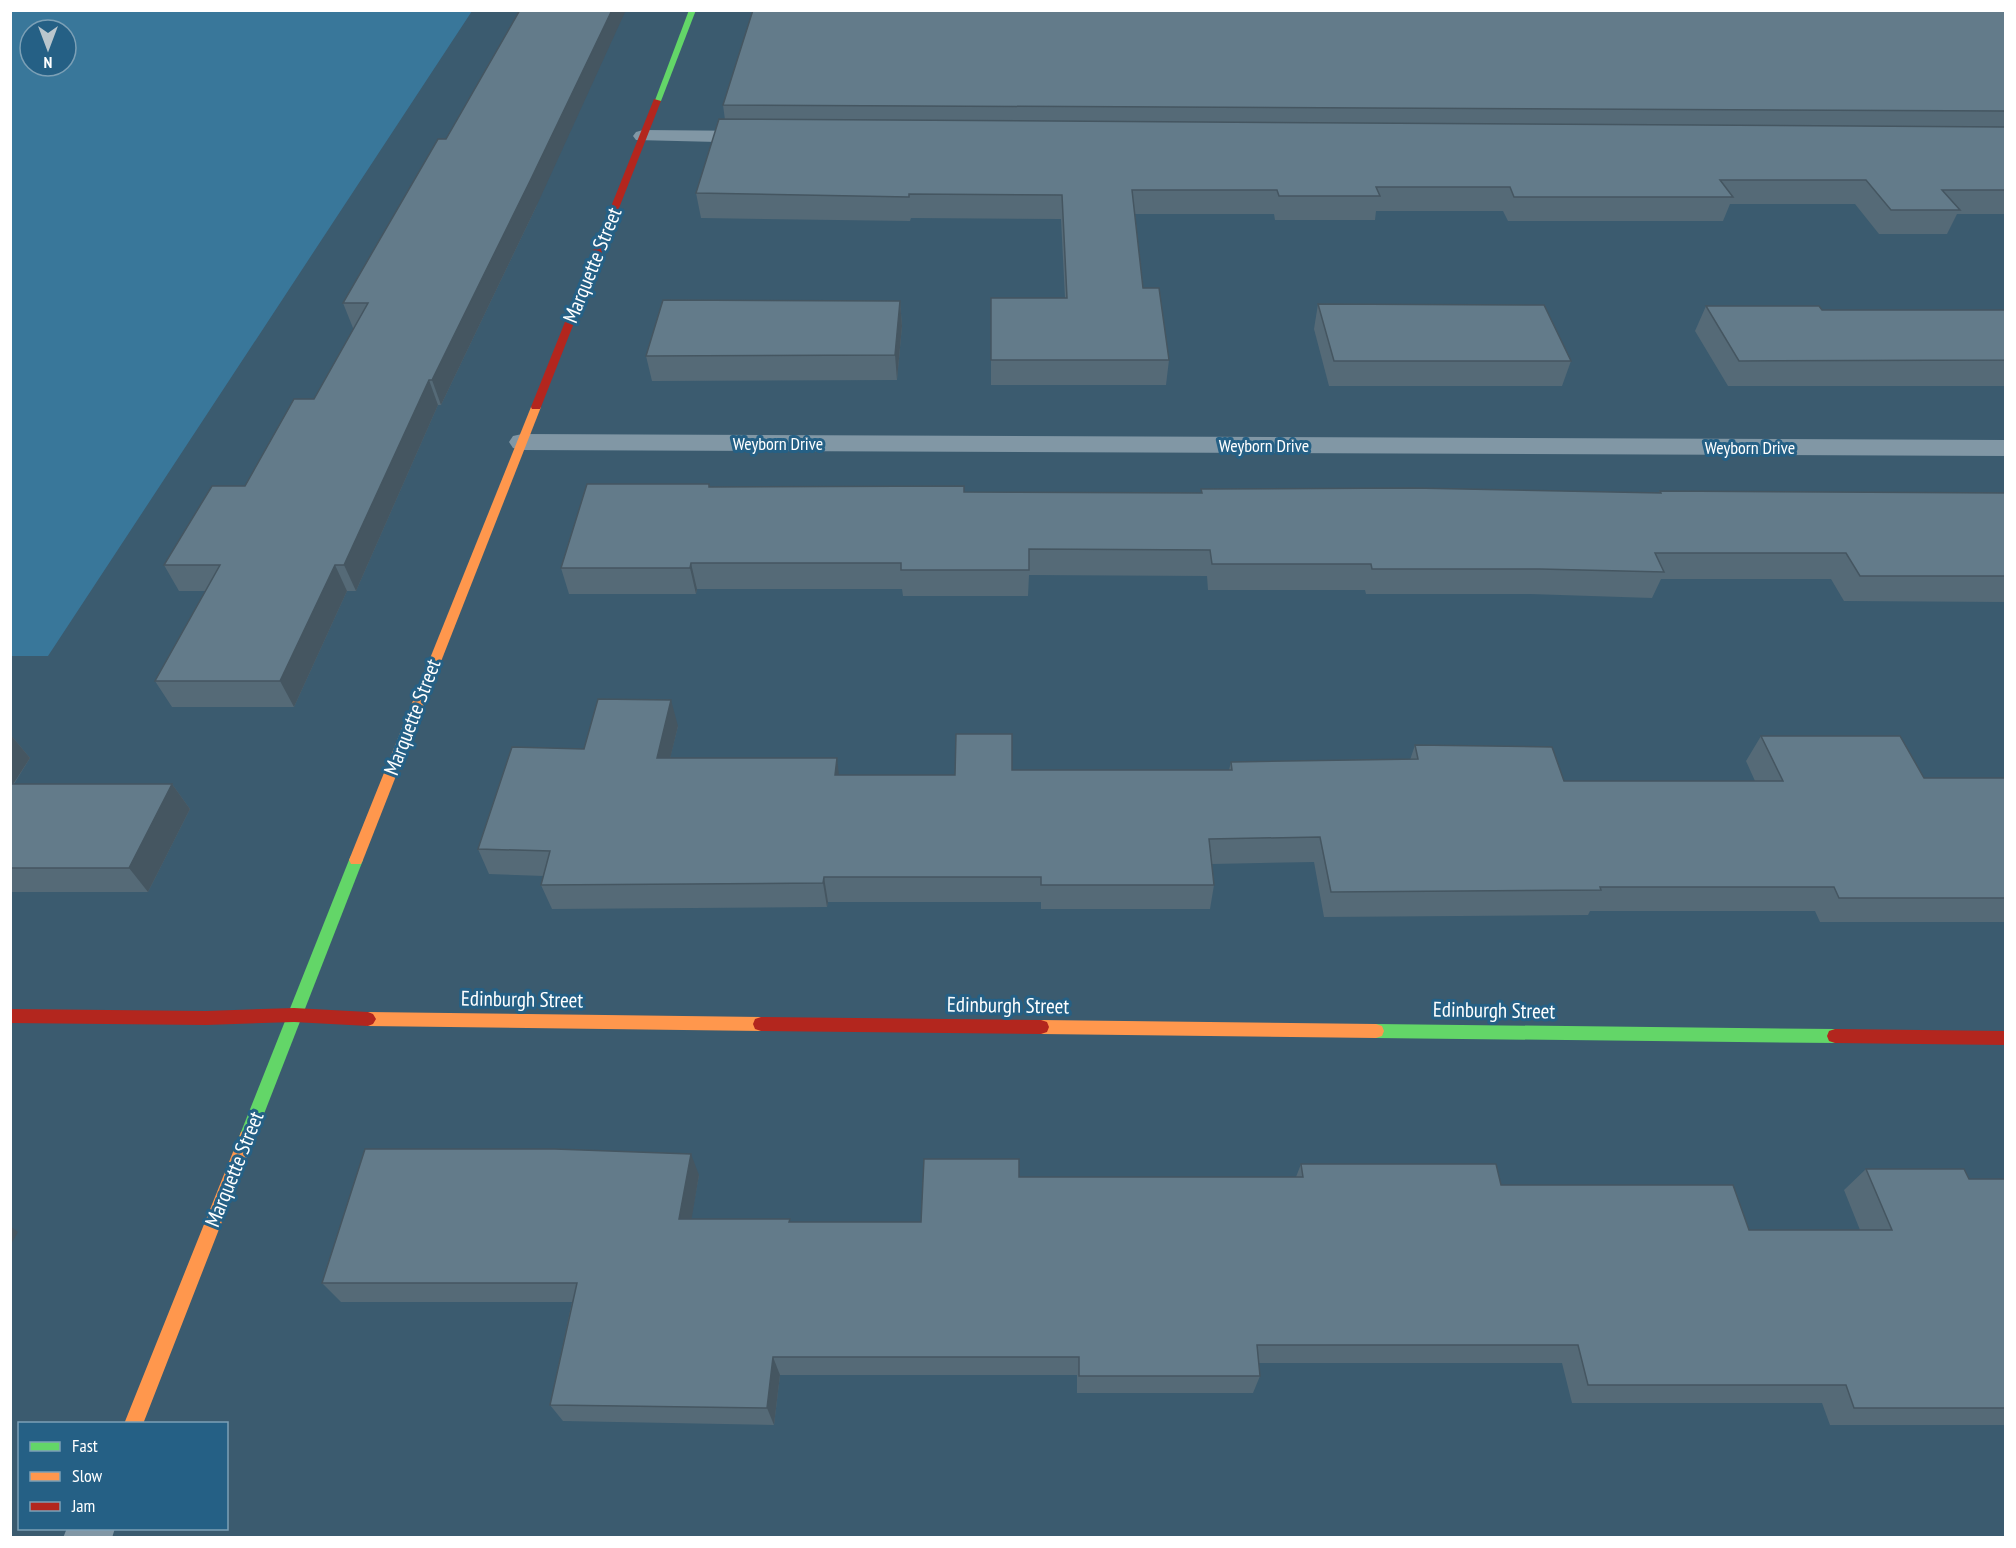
<svg xmlns="http://www.w3.org/2000/svg" width="2016" height="1548" viewBox="0 0 2016 1548" font-family="'PT Sans Narrow',sans-serif">
	<style>
		.green { fill: #39779a; fill-rule: evenodd }
		.lines { fill: none; stroke-linecap: round; stroke-linejoin: round }
		.street { fill: #8197a5; fill-rule: evenodd }
		.fast { fill: #63d668; fill-rule: evenodd }
		.slow { fill: #ff974d; fill-rule: evenodd }
		.jam { fill: #b3261e; fill-rule: evenodd }
		.wall { fill: #556a77 }
		.shaded-wall { fill: #455661 }
		.building { fill: #637b8a; stroke: #455661; stroke-width: 1.5 }
		.labels { text-anchor: middle; dominant-baseline: central; stroke-width: 6; stroke-linejoin: round; paint-order: stroke }
		.far-street-label { font-size: 18px; fill: #fff; stroke: #256085 }
		.street-label { font-size: 21px; fill: #fff; stroke: #256085 }
	</style>
	<rect width="100%" height="100%" fill="#3b5b6f"/>
	<path class="green" d="M 10,11 L 472,11 L 48,656 L 11,656 ZM 30,30 L 66,30 L 66,66 L 30,66 Z"/>
	<g class="lines">
		<g class="street">
			<path d="M 643,130 L 759,131 L 766,133 L 769,137 L 766,141 L 759,143 L 636,140 L 633,136 L 636,132 Z"/>
			<path d="M 522,434 L 2006,440 L 2006,456 L 522,450 L 513,448 L 509,442 L 513,436 Z"/>
			<path d="M 67,1528 L 115,1528 L 112,1538 L 63,1538 Z"/>
		</g>
		<g class="fast">
			<path d="M 689,10 L 696,10 L 661,101 L 654,103 Z"/>
			<path d="M 356,854 L 361,856 L 363,860 L 255,1137 L 253,1142 L 247,1145 L 241,1142 L 239,1137 L 349,860 L 351,856 Z"/>
			<path d="M 1376,1024 L 1835,1029 L 1841,1031 L 1843,1036 L 1841,1041 L 1835,1043 L 1376,1038 L 1370,1036 L 1368,1031 L 1370,1026 Z"/>
		</g>
		<g class="slow">
			<path d="M 536,404 L 541,407 L 363,860 L 361,864 L 351,864 L 349,860 L 531,407 Z"/>
			<path d="M 368,1012 L 761,1017 L 767,1019 L 769,1024 L 767,1029 L 761,1031 L 368,1026 L 363,1024 L 360,1019 L 363,1014 Z"/>
			<path d="M 1041,1020 L 1376,1024 L 1382,1026 L 1384,1031 L 1382,1036 L 1376,1038 L 1041,1034 L 1035,1032 L 1033,1027 L 1035,1022 Z"/>
			<path d="M 247,1129 L 253,1132 L 255,1137 L 143,1424 L 124,1424 L 239,1137 L 241,1132 Z"/>
		</g>
		<g class="jam">
			<path d="M 654,99 L 661,101 L 541,407 L 540,409 L 532,409 L 531,407 Z"/>
			<path d="M 294,1008 L 368,1012 L 373,1014 L 376,1019 L 373,1024 L 368,1026 L 294,1022 L 206,1025 L 10,1023 L 10,1009 L 206,1011 Z"/>
			<path d="M 761,1017 L 1041,1020 L 1047,1022 L 1049,1027 L 1047,1032 L 1041,1034 L 761,1031 L 755,1029 L 753,1024 L 755,1019 Z"/>
			<path d="M 1835,1029 L 2006,1031 L 2006,1045 L 1835,1043 L 1829,1041 L 1827,1036 L 1829,1031 Z"/>
		</g>
	</g>
	<g class="wall">
		<path d="M 2006,10 L 2006,214 L 1957,214 L 1947,234 L 1879,234 L 1855,204 L 1730,204 L 1723,221 L 1508,221 L 1503,211 L 1376,211 L 1375,220 L 1275,220 L 1274,214 L 1135,214 L 1143,288 L 1169,360 L 1166,385 L 991,385 L 991,360 L 1065,298 L 1061,219 L 911,218 L 910,221 L 701,218 L 696,193 L 725,120 L 723,105 Z"/>
		<path d="M 537,205 L 441,405 L 438,405 L 356,591 L 347,591 L 294,707 L 172,707 L 155,681 L 206,591 L 179,591 L 164,565 L 245,486 L 314,399 L 354,328 L 353,328 L 343,303 Z"/>
		<path d="M 900,301 L 902,326 L 897,380 L 652,381 L 646,356 Z"/>
		<path d="M 1318,304 L 1571,361 L 1562,386 L 1329,386 L 1314,329 Z"/>
		<path d="M 1706,306 L 1822,310 L 2006,310 L 2006,386 L 1728,386 L 1695,331 Z"/>
		<path d="M 709,484 L 710,487 L 964,492 L 1201,493 L 1201,489 L 1659,493 L 1660,491 L 2006,493 L 2006,602 L 1844,601 L 1831,579 L 1661,579 L 1652,598 L 1530,594 L 1366,594 L 1365,590 L 1208,590 L 1207,576 L 1029,575 L 1028,596 L 903,596 L 902,589 L 697,589 L 696,594 L 569,594 L 561,568 Z"/>
		<path d="M 678,726 L 670,758 L 839,775 L 955,775 L 1012,770 L 1229,770 L 1231,762 L 1410,760 L 1415,745 L 1564,781 L 1755,781 L 1746,761 L 1761,736 L 1924,778 L 2006,778 L 2006,922 L 1820,922 L 1815,911 L 1590,911 L 1588,915 L 1324,917 L 1314,862 L 1212,864 L 1214,885 L 1210,909 L 1041,909 L 1041,902 L 828,902 L 827,907 L 552,909 L 541,885 L 544,876 L 489,874 L 478,849 L 584,749 Z"/>
		<path d="M 10,734 L 30,758 L 14,784 L 172,784 L 190,809 L 148,892 L 10,892 Z"/>
		<path d="M 1301,1164 L 1501,1185 L 1749,1230 L 1860,1230 L 1844,1190 L 1866,1169 L 1969,1179 L 2006,1179 L 2006,1425 L 1830,1425 L 1822,1403 L 1572,1403 L 1562,1363 L 1259,1363 L 1260,1376 L 1253,1393 L 1077,1393 L 1077,1375 L 780,1375 L 774,1425 L 563,1421 L 550,1405 L 572,1302 L 341,1302 L 322,1283 L 699,1175 L 691,1219 L 790,1219 L 790,1222 L 921,1222 L 1019,1177 L 1296,1177 Z"/>
	</g>
	<g class="shaded-wall">
		<path d="M 612,10 L 626,10 L 537,205 L 441,405 L 432,380 Z"/>
		<path d="M 900,301 L 902,326 L 897,380 L 895,355 Z"/>
		<path d="M 429,380 L 438,405 L 356,591 L 344,565 Z"/>
		<path d="M 691,563 L 697,589 L 696,594 L 690,568 Z"/>
		<path d="M 335,565 L 347,591 L 294,707 L 280,681 Z"/>
		<path d="M 671,700 L 678,726 L 664,784 L 657,758 Z"/>
		<path d="M 10,734 L 30,758 L 10,789 Z"/>
		<path d="M 837,758 L 840,784 L 835,775 Z"/>
		<path d="M 172,784 L 190,809 L 148,892 L 129,868 Z"/>
		<path d="M 824,877 L 828,902 L 827,907 L 823,883 Z"/>
		<path d="M 691,1154 L 699,1175 L 688,1240 L 679,1219 Z"/>
		<path d="M 10,1226 L 18,1232 L 10,1246 Z"/>
		<path d="M 773,1357 L 780,1375 L 774,1425 L 767,1408 Z"/>
	</g>
	<g class="building">
		<path d="M 520,10 L 612,10 L 530,181 L 432,380 L 429,380 L 344,565 L 335,565 L 280,681 L 155,681 L 220,565 L 164,565 L 212,486 L 245,486 L 294,399 L 314,399 L 368,303 L 343,303 L 438,139 L 446,139 Z"/>
		<path d="M 753,10 L 2006,10 L 2006,111 L 723,105 Z"/>
		<path d="M 719,119 L 2006,127 L 2006,190 L 1942,190 L 1960,210 L 1891,210 L 1866,180 L 1720,180 L 1733,197 L 1514,197 L 1510,187 L 1376,187 L 1380,196 L 1279,196 L 1277,190 L 1132,190 L 1143,288 L 1159,288 L 1169,360 L 991,360 L 991,298 L 1067,298 L 1062,195 L 909,194 L 909,197 L 696,193 Z"/>
		<path d="M 663,300 L 900,301 L 895,355 L 646,356 Z"/>
		<path d="M 1318,304 L 1544,305 L 1571,361 L 1334,361 Z"/>
		<path d="M 1706,306 L 1819,306 L 1822,310 L 2006,310 L 2006,360 L 1739,361 Z"/>
		<path d="M 587,484 L 709,484 L 709,487 L 964,486 L 964,492 L 1202,493 L 1201,489 L 1413,488 L 1661,493 L 1660,491 L 2006,493 L 2006,576 L 1860,576 L 1846,553 L 1655,553 L 1664,572 L 1540,569 L 1372,569 L 1371,564 L 1212,564 L 1210,550 L 1029,549 L 1029,570 L 901,570 L 901,563 L 691,563 L 690,568 L 561,568 Z"/>
		<path d="M 598,699 L 671,700 L 657,758 L 837,758 L 835,775 L 955,775 L 956,734 L 1012,734 L 1012,770 L 1232,770 L 1231,762 L 1418,759 L 1415,745 L 1552,747 L 1564,781 L 1783,781 L 1761,736 L 1900,736 L 1924,778 L 2006,778 L 2006,898 L 1839,898 L 1834,887 L 1600,887 L 1601,890 L 1331,892 L 1320,837 L 1209,839 L 1214,885 L 1041,885 L 1041,877 L 824,877 L 823,883 L 541,885 L 550,851 L 478,849 L 512,747 L 584,749 Z"/>
		<path d="M 10,784 L 172,784 L 129,868 L 10,868 Z"/>
		<path d="M 365,1149 L 555,1149 L 691,1154 L 679,1219 L 790,1219 L 789,1222 L 921,1222 L 924,1159 L 1019,1159 L 1019,1177 L 1303,1177 L 1301,1164 L 1496,1164 L 1501,1185 L 1733,1185 L 1749,1230 L 1892,1230 L 1866,1169 L 1964,1169 L 1969,1179 L 2006,1179 L 2006,1408 L 1854,1408 L 1846,1385 L 1588,1385 L 1578,1345 L 1257,1345 L 1260,1376 L 1079,1376 L 1079,1357 L 773,1357 L 767,1408 L 550,1405 L 577,1283 L 322,1283 Z"/>
	</g>
	<g class="labels">
		<g class="far-street-label">
			<text x="778" y="443">Weyborn Drive</text>
			<text x="1264" y="445">Weyborn Drive</text>
			<text x="1750" y="447">Weyborn Drive</text>
		</g>
		<g class="street-label">
			<text transform="translate(592 265) rotate(-68)">Marquette Street</text>
			<text transform="translate(412 717) rotate(-69)">Marquette Street</text>
			<text transform="translate(522 999) rotate(1)">Edinburgh Street</text>
			<text transform="translate(1008 1005) rotate(1)">Edinburgh Street</text>
			<text transform="translate(1494 1010) rotate(1)">Edinburgh Street</text>
			<text transform="translate(234 1169) rotate(-68)">Marquette Street</text>
		</g>
	</g>
	<rect width="2016" height="1548" fill="none" stroke="#ffffff" stroke-width="24"/>
	<rect x="18" y="1422" width="210" height="108" fill="#256085" stroke="#7ca0b6" stroke-width="1.5"/>
	<rect x="30" y="1442" width="30" height="9" fill="#63d668" stroke="#7ca0b6" stroke-width="1.5"/>
	<text x="72" y="1452" font-size="18" fill="#ffffff">Fast</text>
	<rect x="30" y="1472" width="30" height="9" fill="#ff974d" stroke="#7ca0b6" stroke-width="1.5"/>
	<text x="72" y="1482" font-size="18" fill="#ffffff">Slow</text>
	<rect x="30" y="1502" width="30" height="9" fill="#b3261e" stroke="#7ca0b6" stroke-width="1.5"/>
	<text x="72" y="1512" font-size="18" fill="#ffffff">Jam</text>
	<g transform="translate(48 48) rotate(180)"><circle r="28" fill="#256085" stroke="#7ca0b6" stroke-width="1.5"/>
	<path d="M0-4.5L10 22L0 15L-10 22Z" fill="#bac6cd"/>
	<text y="-9" font-size="16" font-weight="bold" text-anchor="middle" fill="#ffffff">N</text>
	</g>
</svg>
